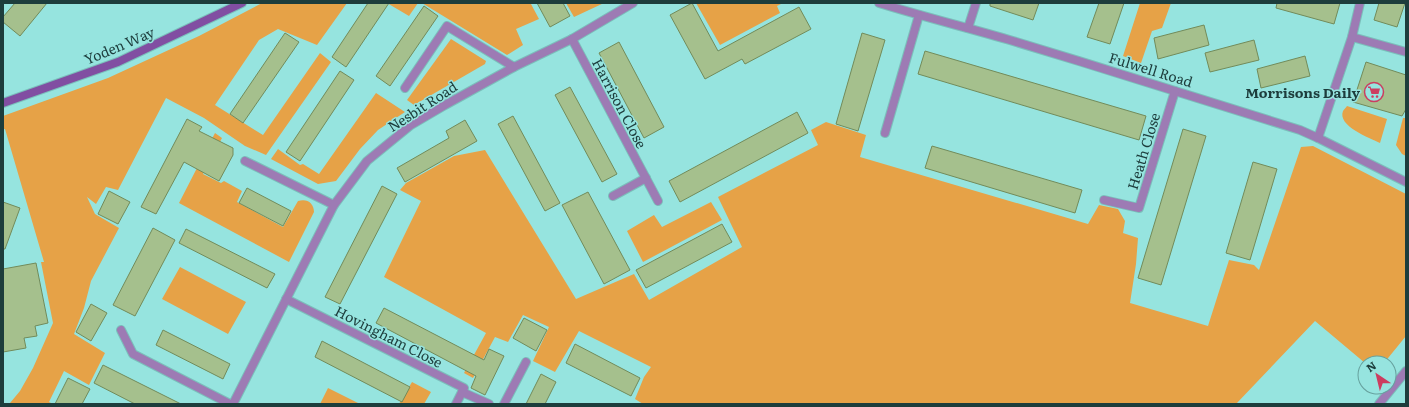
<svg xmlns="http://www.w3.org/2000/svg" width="1409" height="407" viewBox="0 0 1409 407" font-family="Literata,serif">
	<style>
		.green { fill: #e6a247 }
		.building { fill: #a5c08d; stroke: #728b5a }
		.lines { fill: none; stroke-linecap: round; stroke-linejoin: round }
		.lane-casing { stroke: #7bbfbb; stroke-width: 10 }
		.street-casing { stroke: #7bbfbb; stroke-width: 10 }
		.secondary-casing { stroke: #7bbfbb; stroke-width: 10 }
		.lane { stroke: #9d7bb4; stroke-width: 8 }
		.street { stroke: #9d7bb4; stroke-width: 8 }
		.secondary { stroke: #814ea2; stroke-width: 8 }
		.labels { text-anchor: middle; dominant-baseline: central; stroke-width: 3; stroke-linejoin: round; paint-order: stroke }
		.street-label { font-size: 14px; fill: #1d3d3c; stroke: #96e4df }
		.poi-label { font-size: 14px; font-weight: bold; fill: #1d3d3c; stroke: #96e4df; text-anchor: end }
	</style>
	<rect width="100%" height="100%" fill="#96e4df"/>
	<g class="green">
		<path d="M 262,3 L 347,3 L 317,45 L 278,29 L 259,40 L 215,105 L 263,135 L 320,53 L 331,62 L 266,155 L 245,146 L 204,118 L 166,98 L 118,190 L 106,187 L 96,204 L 87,197 L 95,214 L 119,228 L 91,281 L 84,308 L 74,334 L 105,353 L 89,385 L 64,371 L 49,402 L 53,404 L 5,404 L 10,403 L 20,391 L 33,368 L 53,323 L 41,262 L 44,262 L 5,129 L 3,129 L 3,116 L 108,78 L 199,36 Z"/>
		<path d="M 387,3 L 418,3 L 409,16 Z"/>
		<path d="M 422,3 L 532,3 L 531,4 L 539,19 L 516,29 L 523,45 L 507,55 Z"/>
		<path d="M 566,3 L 604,3 L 574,17 Z"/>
		<path d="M 696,3 L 783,3 L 777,6 L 780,13 L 720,45 Z"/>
		<path d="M 1140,3 L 1171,3 L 1162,28 L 1152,31 L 1141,63 L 1123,56 Z"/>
		<path d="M 451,39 L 486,61 L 485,64 L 414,105 L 407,100 Z"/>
		<path d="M 376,93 L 405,112 L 378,130 L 360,149 L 336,181 L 318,184 L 271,159 L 278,149 L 300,165 L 303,164 L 319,174 Z"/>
		<path d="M 1347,106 L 1387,119 L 1380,143 C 1370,138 1337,126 1343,111 C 1344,109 1346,108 1347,106 Z"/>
		<path d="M 1403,118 L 1406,118 L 1406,156 L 1402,154 L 1396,145 Z"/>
		<path d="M 826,122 L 866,135 L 860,157 L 1088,224 L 1099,205 L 1118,209 L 1125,221 L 1123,233 L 1138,238 L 1136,264 L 1130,303 L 1208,326 L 1229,260 L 1254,265 L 1259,270 L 1301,147 L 1313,146 L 1406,194 L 1406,336 L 1384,363 L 1365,363 L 1315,321 L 1236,404 L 643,404 L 635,399 L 644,377 L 651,367 L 579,331 L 555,372 L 533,361 L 549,327 L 523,315 L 508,342 L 495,337 L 473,378 L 464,373 L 486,333 L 384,277 L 421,201 L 400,190 L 406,183 L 454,156 L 485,150 L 576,299 L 634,274 L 649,300 L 742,247 L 718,197 L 818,145 L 811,130 Z"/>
		<path d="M 215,133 L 222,138 L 203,174 L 221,183 L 224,181 L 242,191 L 237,202 L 283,227 L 298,201 C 307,198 314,203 314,212 L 289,262 L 179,203 Z"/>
		<path d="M 711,202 L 722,220 L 643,262 L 627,231 L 654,215 L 662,227 Z"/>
		<path d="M 180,267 L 246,302 L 228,334 L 162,299 Z"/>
		<path d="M 412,382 L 431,392 L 424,404 L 399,404 Z"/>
		<path d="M 328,388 L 360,404 L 320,404 Z"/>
	</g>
	<g class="building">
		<path d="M 15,3 L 47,3 L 20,36 L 3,22 L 3,17 Z"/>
		<path d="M 368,3 L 389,3 L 346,67 L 332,57 Z"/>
		<path d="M 537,3 L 563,3 L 570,16 L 550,27 Z"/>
		<path d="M 692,3 L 718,51 L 799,7 L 811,29 L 745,64 L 742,59 L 705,79 L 670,15 Z"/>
		<path d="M 990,3 L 1039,3 L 1033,20 L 990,6 Z"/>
		<path d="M 1099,3 L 1124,3 L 1110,44 L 1087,37 Z"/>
		<path d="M 1277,3 L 1340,3 L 1334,24 L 1276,8 Z"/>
		<path d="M 1379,3 L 1405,3 L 1397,27 L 1374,20 Z"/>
		<path d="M 424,6 L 438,16 L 390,86 L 376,76 Z"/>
		<path d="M 1204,25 L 1209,45 L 1158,59 L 1154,38 Z"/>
		<path d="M 285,33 L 299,42 L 243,123 L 230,114 Z"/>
		<path d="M 862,33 L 885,40 L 858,131 L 836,124 Z"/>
		<path d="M 1254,40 L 1259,60 L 1210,72 L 1205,53 Z"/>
		<path d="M 619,42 L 664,127 L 644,138 L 599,53 Z"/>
		<path d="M 925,51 L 1146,116 L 1139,140 L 918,74 Z"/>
		<path d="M 1305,56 L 1310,76 L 1261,88 L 1257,69 Z"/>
		<path d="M 1366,62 L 1406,75 L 1406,109 L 1402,116 L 1353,102 Z"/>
		<path d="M 340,71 L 354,80 L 300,161 L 286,152 Z"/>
		<path d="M 570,87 L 617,174 L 602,182 L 555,95 Z"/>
		<path d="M 797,112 L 808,133 L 680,202 L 669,181 Z"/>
		<path d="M 513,116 L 560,203 L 545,211 L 498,124 Z"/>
		<path d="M 187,119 L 202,127 L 199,131 L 233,148 L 233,155 L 219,181 L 184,162 L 156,214 L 141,207 Z"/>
		<path d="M 465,120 L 477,141 L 405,182 L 397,168 L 449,138 L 446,131 Z"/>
		<path d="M 1183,129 L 1206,136 L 1161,285 L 1138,278 Z"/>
		<path d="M 932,146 L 1082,190 L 1075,213 L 925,168 Z"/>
		<path d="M 1253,162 L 1277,169 L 1250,260 L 1226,253 Z"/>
		<path d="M 382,186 L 397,194 L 340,304 L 325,297 Z"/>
		<path d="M 247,188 L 291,211 L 283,226 L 239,203 Z"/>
		<path d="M 109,191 L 130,202 L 118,224 L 98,214 Z"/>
		<path d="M 588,192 L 630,270 L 604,284 L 562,205 Z"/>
		<path d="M 3,202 L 20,208 L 5,249 L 3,249 Z"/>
		<path d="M 722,224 L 732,242 L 646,288 L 636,270 Z"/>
		<path d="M 153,228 L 175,240 L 135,316 L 113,305 Z"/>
		<path d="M 186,229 L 275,274 L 267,288 L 179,243 Z"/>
		<path d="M 36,263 L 48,323 L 35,326 L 37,336 L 24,338 L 26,348 L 3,352 L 3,269 Z"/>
		<path d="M 91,304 L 107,313 L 91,341 L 76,332 Z"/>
		<path d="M 384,308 L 484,360 L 489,349 L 504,356 L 485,395 L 471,388 L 476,376 L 376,323 Z"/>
		<path d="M 524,318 L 547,330 L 536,351 L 513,338 Z"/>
		<path d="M 163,330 L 230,364 L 223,379 L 156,345 Z"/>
		<path d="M 322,341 L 410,387 L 402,402 L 315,357 Z"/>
		<path d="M 575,344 L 640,378 L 631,396 L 566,363 Z"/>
		<path d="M 103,365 L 181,404 L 135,404 L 94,383 Z"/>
		<path d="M 541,374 L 556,382 L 545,404 L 526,404 Z"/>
		<path d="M 68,378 L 90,389 L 82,404 L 55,404 Z"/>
	</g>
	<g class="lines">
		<defs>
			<g id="lane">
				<path d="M 405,88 L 447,26 L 514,67"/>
				<path d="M 462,392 L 489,404"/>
				<path d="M 504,404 L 526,362"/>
			</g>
			<g id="street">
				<path d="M 879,3 C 924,17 969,28 1013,41 C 1109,70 1205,100 1300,130 L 1318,138 L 1406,182"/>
				<path d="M 968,28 L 976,3"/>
				<path d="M 1352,37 L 1406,52"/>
				<path d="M 572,39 L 658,201"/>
				<path d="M 885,133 L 919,15"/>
				<path d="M 1318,138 L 1352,37 L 1360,3"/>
				<path d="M 245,161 L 334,205"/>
				<path d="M 613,196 L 646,178"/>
				<path d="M 1104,200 L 1139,208 L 1175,91"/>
				<path d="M 286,299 L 464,388 L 456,404"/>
				<path d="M 121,330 L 133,354 L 230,404"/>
				<path d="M 233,404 L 334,205 L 367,161 L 411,125 L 445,105 L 514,67 L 572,39 L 633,3"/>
				<path d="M 1379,404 L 1406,371"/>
			</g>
			<path id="secondary" d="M 3,103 L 118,62 L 242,3"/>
		</defs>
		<use href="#lane" class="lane-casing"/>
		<use href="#street" class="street-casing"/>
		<use href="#secondary" class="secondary-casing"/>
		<use href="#lane" class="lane"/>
		<use href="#street" class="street"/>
		<use href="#secondary" class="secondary"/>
	</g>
	<defs>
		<symbol id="supermarket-ring" viewBox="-11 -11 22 22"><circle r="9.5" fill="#96e4df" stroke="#cc3d60" stroke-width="1.5"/><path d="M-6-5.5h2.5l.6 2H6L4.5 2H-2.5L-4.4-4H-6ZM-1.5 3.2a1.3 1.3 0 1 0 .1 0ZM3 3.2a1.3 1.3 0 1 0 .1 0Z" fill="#cc3d60"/></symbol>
	</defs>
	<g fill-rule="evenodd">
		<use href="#supermarket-ring" x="1363" y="81" width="22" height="22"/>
	</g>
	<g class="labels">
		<g class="street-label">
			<text transform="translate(119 45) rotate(-23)">Yoden Way</text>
			<text transform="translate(1151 69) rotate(17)">Fulwell Road</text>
			<text transform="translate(620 103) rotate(62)">Harrison Close</text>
			<text transform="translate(422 106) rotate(-33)">Nesbit Road</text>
			<text transform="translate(1143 151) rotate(-73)">Heath Close</text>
			<text transform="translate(389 336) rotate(27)">Hovingham Close</text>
		</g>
		<g class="poi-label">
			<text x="1360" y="92">Morrisons Daily</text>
		</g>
	</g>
	<rect width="1409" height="407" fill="none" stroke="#1d3d3c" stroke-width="8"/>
	<g transform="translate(1377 375) rotate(325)"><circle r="19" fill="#96e4df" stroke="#66a19e"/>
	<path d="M0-3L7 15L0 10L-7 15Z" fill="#cc3d60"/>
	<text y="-6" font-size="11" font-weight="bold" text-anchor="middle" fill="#1d3d3c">N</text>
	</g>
</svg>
